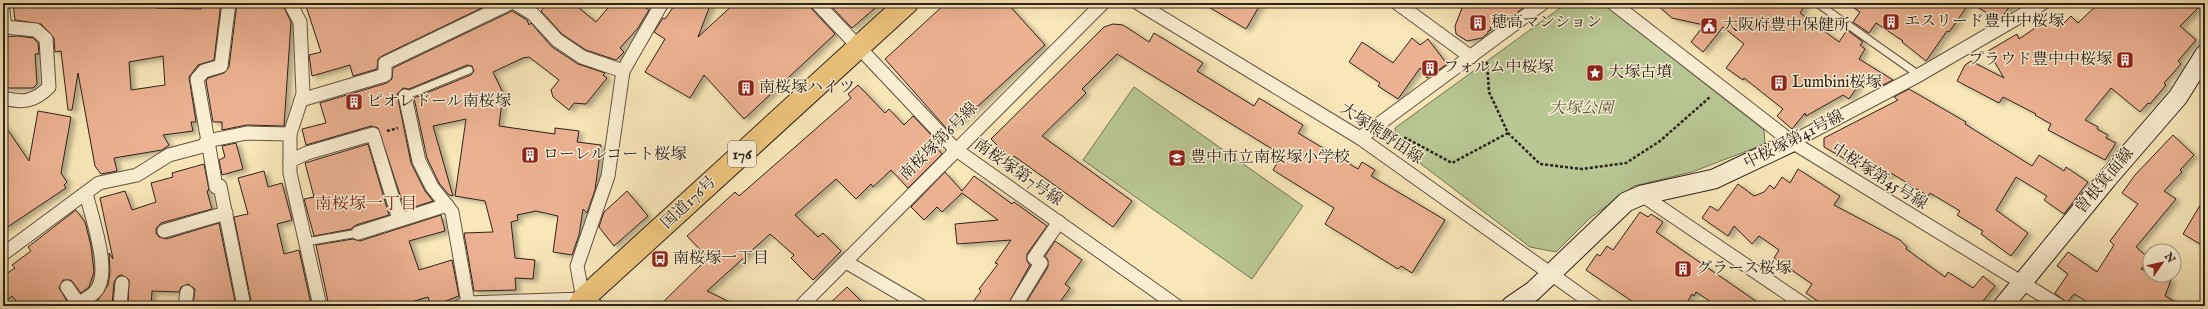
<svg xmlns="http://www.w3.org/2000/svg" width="2208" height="309" viewBox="0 0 2208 309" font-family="'IM FELL English','Noto Serif JP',serif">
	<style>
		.green { fill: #b8c794; stroke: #727458 }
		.building { fill: #ecb192; stroke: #2d221b; fill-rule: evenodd; filter: url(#shadow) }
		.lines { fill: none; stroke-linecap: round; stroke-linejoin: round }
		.lane-casing { stroke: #605342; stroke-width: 9 }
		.street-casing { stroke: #605342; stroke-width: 15 }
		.secondary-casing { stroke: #2d221b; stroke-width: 21 }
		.highway-casing { stroke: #2d221b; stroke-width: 24 }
		.path { stroke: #2d221b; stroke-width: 2.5; stroke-dasharray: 3 2; stroke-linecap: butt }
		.lane { stroke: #faefd2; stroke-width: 7 }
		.street { stroke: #faefd2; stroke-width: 13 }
		.secondary { stroke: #faefd2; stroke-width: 19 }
		.highway { stroke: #ecc47c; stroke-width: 22 }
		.labels { text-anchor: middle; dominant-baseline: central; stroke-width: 3; stroke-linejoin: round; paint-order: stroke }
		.shield { fill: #faefd2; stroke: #6a6052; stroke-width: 1 }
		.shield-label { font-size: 15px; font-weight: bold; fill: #2d221b }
		.poi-label { font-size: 16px; fill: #2d221b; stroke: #faefd2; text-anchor: start }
		.park-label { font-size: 16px; font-style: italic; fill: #57543f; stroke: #faefd2 }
		.street-label { font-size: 16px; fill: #2d221b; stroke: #faefd2 }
		.neighbourhood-label { font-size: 17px; fill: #7a1f14; stroke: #faefd2 }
	</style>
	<defs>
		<filter id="shadow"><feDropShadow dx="4.5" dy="2.5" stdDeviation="2" flood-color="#0004"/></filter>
	</defs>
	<rect width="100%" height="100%" fill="#f8e7b9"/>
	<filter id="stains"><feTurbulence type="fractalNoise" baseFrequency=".005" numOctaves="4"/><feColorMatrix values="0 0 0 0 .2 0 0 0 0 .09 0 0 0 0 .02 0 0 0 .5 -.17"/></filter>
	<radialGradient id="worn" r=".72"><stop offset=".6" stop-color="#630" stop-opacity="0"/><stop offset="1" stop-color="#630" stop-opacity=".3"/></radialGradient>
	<g class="green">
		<path d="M 1567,3 L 1602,3 L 1764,130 L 1765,144 L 1692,172 L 1634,186 L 1590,218 L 1556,252 L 1530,247 L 1396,145 L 1395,128 Z"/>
		<path d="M 1134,87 L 1303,206 L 1252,279 L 1083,160 Z"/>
	</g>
	<g class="building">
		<path d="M 21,3 L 155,3 L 156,8 L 201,9 L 201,3 L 221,3 L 214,60 L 198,65 L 189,77 L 196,122 L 191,122 L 193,131 L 163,135 L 169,145 L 162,150 L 114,158 L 117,171 L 101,174 L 95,166 L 78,73 L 72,110 L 68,110 L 61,51 L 55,52 L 54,38 L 41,24 L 15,20 L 13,4 ZM 163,56 L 165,85 L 131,90 L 129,62 Z"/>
		<path d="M 237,3 L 282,3 L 291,22 L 284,126 L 247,125 L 222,130 L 222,122 L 213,122 L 206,81 L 208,78 L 224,73 L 229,67 Z"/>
		<path d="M 305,3 L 343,3 L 344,7 L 362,3 L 492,3 L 382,56 L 378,59 L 377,69 L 353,76 L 350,65 L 312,76 L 309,55 L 321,52 Z"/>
		<path d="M 548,3 L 573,3 L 596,22 L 612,3 L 638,3 L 649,10 L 638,28 L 620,48 L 624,52 L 616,60 L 586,50 L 562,34 L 541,11 Z"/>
		<path d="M 676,3 L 711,3 L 698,37 L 735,3 L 809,3 L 811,8 L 835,34 L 744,119 L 704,75 L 690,98 L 645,72 L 665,39 L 654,32 L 663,18 L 665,19 Z"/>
		<path d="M 828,3 L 881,3 L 852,28 Z"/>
		<path d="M 946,3 L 1007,3 L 1045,45 L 956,126 L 953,123 L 947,129 L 885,59 Z"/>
		<path d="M 1202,3 L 1261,3 L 1246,29 Z"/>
		<path d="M 1464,3 L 1530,3 L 1515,14 L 1507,15 L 1508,19 L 1504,22 L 1490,25 L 1491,30 L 1488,31 L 1488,33 L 1482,38 L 1467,41 L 1456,34 L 1455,26 Z"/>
		<path d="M 1655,3 L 1806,3 L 1800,13 L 1839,42 L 1847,30 L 1863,42 L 1860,45 L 1865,49 L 1859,59 L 1893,80 L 1879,87 L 1864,77 L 1849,99 L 1843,95 L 1806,116 L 1805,113 L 1792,129 L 1777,116 L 1783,109 L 1744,78 L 1743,80 L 1726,68 L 1744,44 L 1723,27 L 1703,52 L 1691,42 L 1704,25 L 1672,18 Z"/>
		<path d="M 1847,3 L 1969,3 L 1957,21 L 1949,32 L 1947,31 L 1926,61 L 1902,42 L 1903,41 L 1876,23 L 1869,33 L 1853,22 L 1860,12 Z"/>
		<path d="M 1971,3 L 2012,3 L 2002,17 L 1998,20 Z"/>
		<path d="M 2099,3 L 2203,3 L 2180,26 L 2196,40 L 2178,61 L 2181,64 L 2164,83 L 2166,85 L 2150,104 L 2148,103 L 2140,112 L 2111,88 L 2085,120 L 2098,127 L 2097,129 L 2108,135 L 2106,138 L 2116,143 L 2105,160 L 2048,130 L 2051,124 L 2035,115 L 2036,114 L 2003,97 L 1999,103 L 1957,81 L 1965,65 L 1971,61 L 2004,78 L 1988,51 L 2017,34 L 2019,39 L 2051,17 L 2059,28 L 2071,16 L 2078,23 Z"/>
		<path d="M 512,11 L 527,20 L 529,25 L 531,23 L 552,47 L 578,64 L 605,73 L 603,75 L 607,78 L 586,104 L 574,103 L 569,110 L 553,97 L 551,90 L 559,80 L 529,57 L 523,58 L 493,72 L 503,93 L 499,126 L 555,134 L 555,128 L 579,131 L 577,142 L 601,145 L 595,190 L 587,213 L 583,209 L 579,235 L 572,255 L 553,252 L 558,216 L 536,211 L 517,215 L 518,220 L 511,222 L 515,258 L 535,260 L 533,279 L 515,278 L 516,290 L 474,291 L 464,233 L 493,232 L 485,201 L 455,196 L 466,119 L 433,126 L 453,196 L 449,195 L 439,183 L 427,158 L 414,98 L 471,75 L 474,71 L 472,66 L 467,65 L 409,89 L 403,88 L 397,94 L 411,163 L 425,191 L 433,201 L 405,210 L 378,128 L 371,126 L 306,145 L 302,129 L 326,123 L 320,103 L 387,83 L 392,79 L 393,68 Z"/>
		<path d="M 1113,24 L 1123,25 L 1149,42 L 1154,33 L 1203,63 L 1197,71 L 1254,106 L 1259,98 L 1303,125 L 1298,133 L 1358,169 L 1362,162 L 1375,170 L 1371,176 L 1445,220 L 1412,273 L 1401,266 L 1398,269 L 1325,224 L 1334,208 L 1273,170 L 1282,155 L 1117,54 L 1082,89 L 1086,93 L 1042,136 L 1132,201 L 1113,227 L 1014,156 L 1011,159 L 991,139 L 1104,27 Z"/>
		<path d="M 18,36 L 33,38 L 38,43 L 39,54 L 35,54 L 37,84 L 33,88 L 9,88 L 3,87 L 3,37 Z"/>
		<path d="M 1412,38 L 1420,45 L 1428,39 L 1447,64 L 1427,78 L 1420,68 L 1398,99 L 1378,86 L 1380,83 L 1349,62 L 1362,42 L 1393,63 Z"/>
		<path d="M 858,85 L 885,113 L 889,109 L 904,125 L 913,116 L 935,139 L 932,142 L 942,154 L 908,188 L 891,170 L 873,187 L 871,184 L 856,199 L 836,179 L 795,215 L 818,237 L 823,233 L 841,251 L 813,280 L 791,258 L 794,255 L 770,234 L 707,291 L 738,306 L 659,306 L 708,258 L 687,236 L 735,192 L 739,196 L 851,98 L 848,94 Z"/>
		<path d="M 1909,89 L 1966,122 L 1965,124 L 2032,166 L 2039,155 L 2064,171 L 2066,167 L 2088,182 L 2064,214 L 2044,200 L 2047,196 L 2016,177 L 1996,210 L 2028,233 L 2011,256 L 1981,234 L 1983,231 L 1957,215 L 1960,211 L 1930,193 L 1928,196 L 1891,173 L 1888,178 L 1867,166 L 1864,170 L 1824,147 L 1824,138 L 1898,100 L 1894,97 Z"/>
		<path d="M 38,111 L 71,117 L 61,173 L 67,182 L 64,185 L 66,188 L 3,230 L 3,123 L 29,161 Z"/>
		<path d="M 2173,135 L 2194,155 L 2180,170 L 2182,172 L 2164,191 L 2176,199 L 2136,247 L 2150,259 L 2141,269 L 2150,272 L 2150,275 L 2158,275 L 2171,280 L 2165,296 L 2183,306 L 2111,306 L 2102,301 L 2099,306 L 2094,306 L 2074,294 L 2067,303 L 2055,293 L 2068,274 L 2057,266 L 2068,252 L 2097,272 L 2114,245 L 2110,241 L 2138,204 L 2122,193 L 2135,175 Z"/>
		<path d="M 236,143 L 243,169 L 222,175 L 219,160 L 225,157 L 222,146 Z"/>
		<path d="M 368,144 L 389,215 L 356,225 L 351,229 L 314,236 L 304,199 L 314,197 L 305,163 Z"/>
		<path d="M 204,164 L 209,190 L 207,191 L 212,209 L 161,223 L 156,229 L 156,233 L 159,237 L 166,239 L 219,223 L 236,306 L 193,306 L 195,289 L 188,284 L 181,287 L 179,292 L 152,291 L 151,306 L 128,306 L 129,280 L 122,275 L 118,276 L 114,282 L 112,306 L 97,306 L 98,300 L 108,285 L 110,272 L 109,253 L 113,259 L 100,198 L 125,191 L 132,210 L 156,202 L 151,183 L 173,177 L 172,173 Z"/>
		<path d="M 1798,169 L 1840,196 L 1834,205 L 1900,240 L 1907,247 L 1906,249 L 1945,277 L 1948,272 L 1973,288 L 1983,276 L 1995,286 L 1979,306 L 1825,306 L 1806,293 L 1812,284 L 1774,258 L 1779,250 L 1759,236 L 1752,244 L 1734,226 L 1728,236 L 1702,218 L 1710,206 L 1718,211 L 1738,184 L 1754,196 L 1764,192 L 1770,185 L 1774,189 L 1782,177 L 1790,183 Z"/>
		<path d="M 264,171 L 268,187 L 282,183 L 292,220 L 277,224 L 284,254 L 299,250 L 311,304 L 301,306 L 252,306 L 234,217 L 248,214 L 238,178 Z"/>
		<path d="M 945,172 L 962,191 L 974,176 L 1012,204 L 1014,202 L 1047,226 L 1027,254 L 1027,261 L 1030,265 L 1007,306 L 970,306 L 981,291 L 979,289 L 998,264 L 995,263 L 1011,240 L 957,244 L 955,224 L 998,220 L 962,193 L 942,212 L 937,207 L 924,220 L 911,207 Z"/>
		<path d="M 627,191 L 648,216 L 614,246 L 599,227 L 604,212 Z"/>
		<path d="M 2205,197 L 2205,236 L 2200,244 L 2183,234 Z"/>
		<path d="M 76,210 L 85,222 L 91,246 L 94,272 L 89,287 L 81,293 L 71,280 L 63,280 L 59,288 L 67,301 L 59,306 L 21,306 L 12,296 L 3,303 L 3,276 L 15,268 L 12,265 L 31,251 L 28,247 Z"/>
		<path d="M 1640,212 L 1648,217 L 1651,214 L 1663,222 L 1656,232 L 1763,306 L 1717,306 L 1696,292 L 1694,296 L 1692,294 L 1685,306 L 1639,306 L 1586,270 L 1597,254 L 1600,256 L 1607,246 L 1613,250 Z"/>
		<path d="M 441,215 L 445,231 L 409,241 L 419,270 L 452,260 L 459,296 L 433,306 L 431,306 L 428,297 L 398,306 L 329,306 L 316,245 L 353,239 L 360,241 Z"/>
		<path d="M 1055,241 L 1082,260 L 1065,284 L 1070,288 L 1057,306 L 1024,306 L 1048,267 L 1048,260 L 1045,256 Z"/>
		<path d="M 847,287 L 866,306 L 827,306 Z"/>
	</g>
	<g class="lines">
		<defs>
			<g id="lane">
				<path d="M 1817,3 L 1919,75"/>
				<path d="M 405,96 L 469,70"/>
				<path d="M 306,242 L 358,233"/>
			</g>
			<g id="street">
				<path d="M 229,3 L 221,66 L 204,71 L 197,79 L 216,187 L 220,186 L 244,306"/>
				<path d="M 290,3 L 300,22 L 303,94 L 290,134 L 290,173 L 320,306"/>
				<path d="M 515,3 L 533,14 L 557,40 L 582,57 L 623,71"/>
				<path d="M 817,3 L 955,149 L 1177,306"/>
				<path d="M 1138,3 L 1360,138 L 1596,306"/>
				<path d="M 1397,3 L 1471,57"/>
				<path d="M 1613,3 L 1792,142 L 2060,306"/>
				<path d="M 3,11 L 5,27 L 36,30 L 46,39 L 49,87 C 34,102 23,103 3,98"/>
				<path d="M 405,96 L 419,161 L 432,187 L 452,212 L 468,303"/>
				<path d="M 301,100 L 385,75 L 385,63 L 510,3"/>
				<path d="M 1360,138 L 1543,3"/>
				<path d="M 1792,142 L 1919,75 L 2043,3"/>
				<path d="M 290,161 L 307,153 L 373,134 L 399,219"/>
				<path d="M 1642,195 L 1806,306"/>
				<path d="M 164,231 L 226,213"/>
				<path d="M 358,233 L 447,205"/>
				<path d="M 3,254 L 99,183 L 137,175 L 169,155 L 203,146 L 207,141 L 247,133 L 290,134"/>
				<path d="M 846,262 L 921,306"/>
				<path d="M 67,287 L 78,303"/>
				<path d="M 583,299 L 577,266 L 608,176 L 623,71 L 662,3"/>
				<path d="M 74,306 C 80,302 89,298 95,292 C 113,274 91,216 86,193"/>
				<path d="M 120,306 L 122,283"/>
				<path d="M 185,306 L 187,292"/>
				<path d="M 460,306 L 468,303 L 583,299 L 597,306"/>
				<path d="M 801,306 L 1103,3"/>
				<path d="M 1015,306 L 1041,263 L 1034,258 L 1059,222"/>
			</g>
			<g id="secondary">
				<path d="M 1511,306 L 1533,291 L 1626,202 L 1642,195 L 1714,179 L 1792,142"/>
				<path d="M 2003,306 L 2107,179 L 2178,97 L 2205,54"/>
			</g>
			<path id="highway" d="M 579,306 L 583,299 L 907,3"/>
		</defs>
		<use href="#lane" class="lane-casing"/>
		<use href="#street" class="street-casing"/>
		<use href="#secondary" class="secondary-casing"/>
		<use href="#highway" class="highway-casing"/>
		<g class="path">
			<path d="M 1487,62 L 1489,92 L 1508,133 L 1540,164 L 1582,169 L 1626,163 L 1660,141 L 1710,97"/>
			<path d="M 387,131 L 398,128"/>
			<path d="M 1389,139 L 1406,138 L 1452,163 L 1508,133"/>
		</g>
		<use href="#lane" class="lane"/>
		<use href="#street" class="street"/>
		<use href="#secondary" class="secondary"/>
		<use href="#highway" class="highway"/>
	</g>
	<defs>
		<symbol id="building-square" viewBox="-11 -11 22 22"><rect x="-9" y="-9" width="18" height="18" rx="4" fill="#8f2418" stroke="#faefd2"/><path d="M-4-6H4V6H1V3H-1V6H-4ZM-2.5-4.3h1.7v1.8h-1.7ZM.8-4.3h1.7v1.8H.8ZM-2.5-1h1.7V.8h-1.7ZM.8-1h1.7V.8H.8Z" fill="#fff"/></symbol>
		<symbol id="civic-square" viewBox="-11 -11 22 22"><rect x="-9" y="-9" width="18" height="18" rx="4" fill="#8f2418" stroke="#faefd2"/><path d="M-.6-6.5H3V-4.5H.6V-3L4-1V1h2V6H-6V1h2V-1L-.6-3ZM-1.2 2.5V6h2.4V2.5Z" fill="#fff"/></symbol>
		<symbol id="sight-square" viewBox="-11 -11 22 22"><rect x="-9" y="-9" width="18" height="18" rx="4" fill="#8f2418" stroke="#faefd2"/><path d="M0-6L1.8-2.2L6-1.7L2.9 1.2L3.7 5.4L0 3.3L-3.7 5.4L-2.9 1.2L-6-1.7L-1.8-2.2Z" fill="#fff"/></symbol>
		<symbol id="school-square" viewBox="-11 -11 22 22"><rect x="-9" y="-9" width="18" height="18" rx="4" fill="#8f2418" stroke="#faefd2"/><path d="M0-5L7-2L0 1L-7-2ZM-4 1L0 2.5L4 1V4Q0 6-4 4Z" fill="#fff"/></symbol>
		<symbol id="bus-square" viewBox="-11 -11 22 22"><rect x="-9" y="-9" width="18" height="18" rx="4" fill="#8f2418" stroke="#faefd2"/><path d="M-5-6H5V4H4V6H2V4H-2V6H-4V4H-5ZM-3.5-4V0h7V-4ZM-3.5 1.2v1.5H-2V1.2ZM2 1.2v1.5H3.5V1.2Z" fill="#fff"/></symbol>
	</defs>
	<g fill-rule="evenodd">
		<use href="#building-square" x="1881" y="12" width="20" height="20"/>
		<use href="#building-square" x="1468" y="13" width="20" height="20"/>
		<use href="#civic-square" x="1699" y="16" width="20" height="20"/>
		<use href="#building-square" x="2115" y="50" width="20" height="20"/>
		<use href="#building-square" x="1420" y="58" width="20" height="20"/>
		<use href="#sight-square" x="1585" y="63" width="20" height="20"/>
		<use href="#building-square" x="1769" y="73" width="20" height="20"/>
		<use href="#building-square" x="736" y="78" width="20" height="20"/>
		<use href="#building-square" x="344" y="92" width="20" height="20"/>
		<use href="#building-square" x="520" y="145" width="20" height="20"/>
		<use href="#school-square" x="1167" y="148" width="20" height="20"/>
		<use href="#bus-square" x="650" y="249" width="20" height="20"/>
		<use href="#building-square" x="1673" y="259" width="20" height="20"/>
	</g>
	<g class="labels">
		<rect class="shield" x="728" y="141" width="28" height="26" rx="3"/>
		<g class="shield-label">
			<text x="742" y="154">176</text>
		</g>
		<g class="poi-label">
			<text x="1904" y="22">エスリード豊中中桜塚</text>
			<text x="1491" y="23">穂高マンション</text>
			<text x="1722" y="26">大阪府豊中保健所</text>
			<text x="2112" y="60" text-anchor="end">プラウド豊中中桜塚</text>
			<text x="1443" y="68">フォルム中桜塚</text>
			<text x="1608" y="73">大塚古墳</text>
			<text x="1792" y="83">Lumbini桜塚</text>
			<text x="759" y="88">南桜塚ハイツ</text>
			<text x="367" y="102">ピオレドール南桜塚</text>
			<text x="543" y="155">ローレルコート桜塚</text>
			<text x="1190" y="158">豊中市立南桜塚小学校</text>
			<text x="673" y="259">南桜塚一丁目</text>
			<text x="1696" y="269">グラース桜塚</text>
		</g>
		<g class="park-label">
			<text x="1581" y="109">大塚公園</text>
		</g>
		<g class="street-label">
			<text transform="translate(1381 134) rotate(34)">大塚熊野田線</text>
			<text transform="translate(1794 140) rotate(-27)">中桜塚第41号線</text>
			<text transform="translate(939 142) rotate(-45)">南桜塚第6号線</text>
			<text transform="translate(1018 173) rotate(35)">南桜塚第7号線</text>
			<text transform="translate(1879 177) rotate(32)">中桜塚第45号線</text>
			<text transform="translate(2105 181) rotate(-50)">曽根箕面線</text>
			<text transform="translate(689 203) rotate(-43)">国道176号</text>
		</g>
		<g class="neighbourhood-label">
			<text x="366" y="204">南桜塚一丁目</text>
		</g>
	</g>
	<rect width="2208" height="309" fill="none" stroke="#f8e7b9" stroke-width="16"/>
	<rect x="4" y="4" width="2200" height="301" fill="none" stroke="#2d221b" stroke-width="2"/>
	<rect x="8" y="8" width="2192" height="293" fill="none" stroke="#2d221b"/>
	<g transform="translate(2162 263) rotate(56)"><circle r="19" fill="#faefd2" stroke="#a89d89"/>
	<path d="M0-3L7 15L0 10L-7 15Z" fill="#8f2418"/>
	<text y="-6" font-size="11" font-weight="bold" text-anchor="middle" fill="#2d221b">N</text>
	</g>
	<rect width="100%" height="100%" filter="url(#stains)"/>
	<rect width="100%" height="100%" fill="url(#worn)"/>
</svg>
